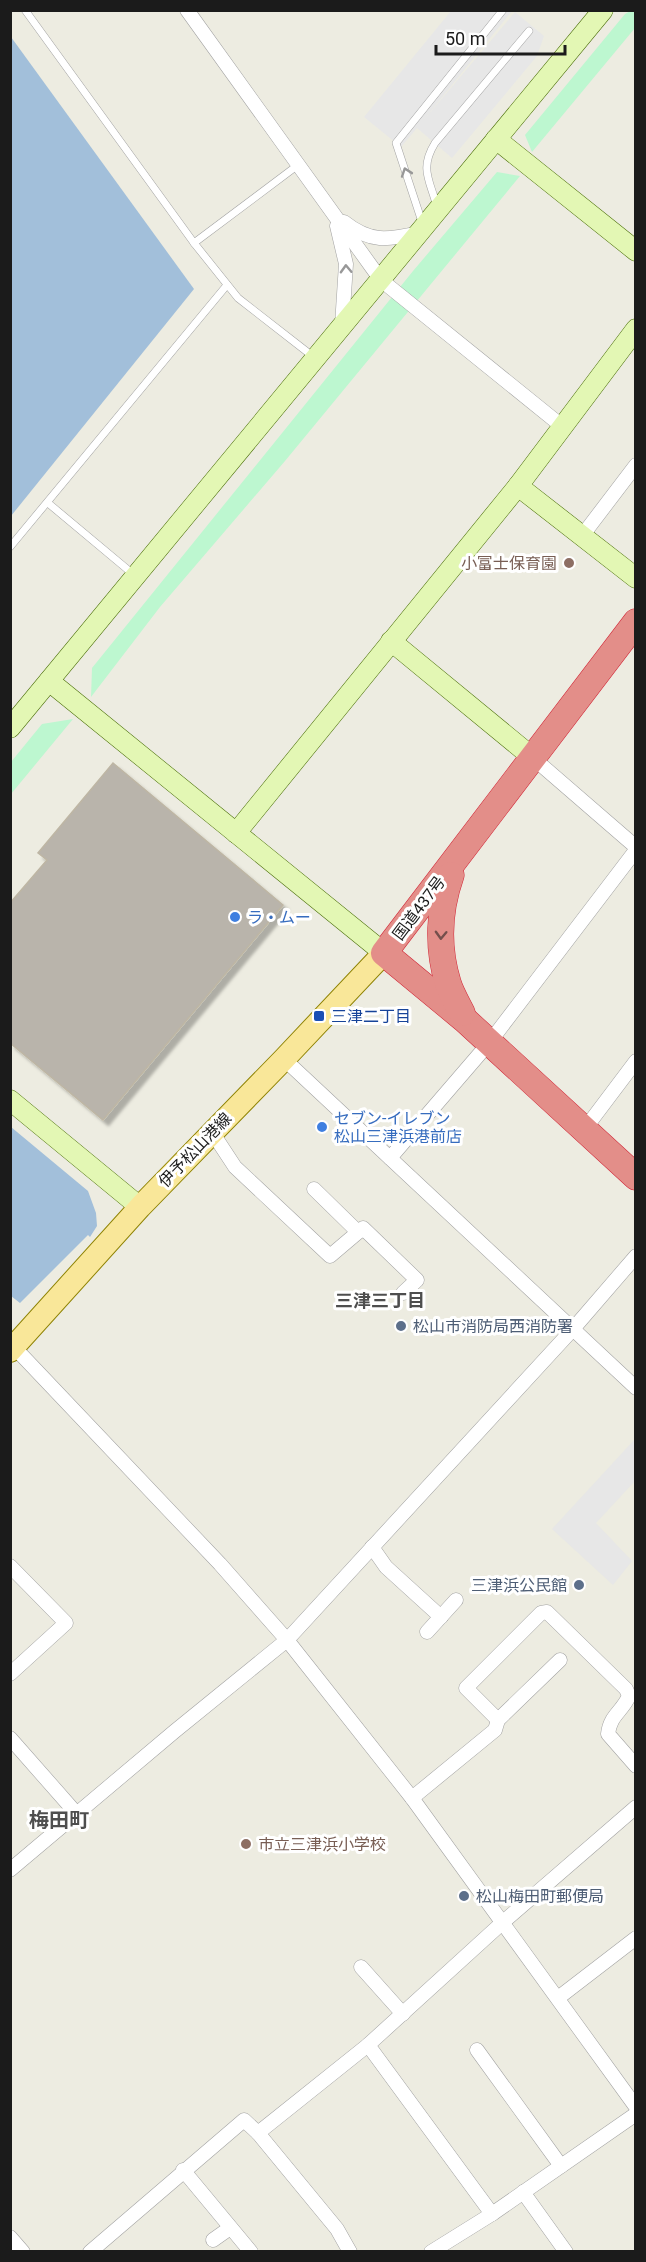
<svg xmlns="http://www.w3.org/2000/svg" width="646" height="2262" viewBox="0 0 646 2262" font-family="Roboto,'Noto Sans JP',sans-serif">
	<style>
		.park { fill: #bdf7d0 }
		.parking { fill: #e7e7e7 }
		.water { fill: #a2bfda }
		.building { fill: #b9b4ab; stroke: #beb6a4; stroke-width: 1.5; filter: url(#shadow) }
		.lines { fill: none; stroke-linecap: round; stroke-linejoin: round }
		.lane-casing { stroke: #a2a2a2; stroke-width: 8 }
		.street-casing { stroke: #a2a2a2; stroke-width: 15 }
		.secondary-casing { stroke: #496d07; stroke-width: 21 }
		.primary-casing { stroke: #8f8304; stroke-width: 24 }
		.highway-casing { stroke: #d12738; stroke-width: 27 }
		.lane { stroke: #fff; stroke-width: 7 }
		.street { stroke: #fff; stroke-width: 14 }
		.secondary { stroke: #e3f7b4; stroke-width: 20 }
		.primary { stroke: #f9e799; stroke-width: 22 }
		.highway { stroke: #e38e89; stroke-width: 26 }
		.oneway { stroke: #989898 }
		.oneway2 { stroke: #754f4c }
		.education-dot { fill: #8d6e63; stroke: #fff; stroke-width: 2 }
		.shop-dot { fill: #3f7fe0; stroke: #fff; stroke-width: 2 }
		.transit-dot { fill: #1a4fb4; stroke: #fff; stroke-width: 2 }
		.service-dot { fill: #5c6f8a; stroke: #fff; stroke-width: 2 }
		.labels { text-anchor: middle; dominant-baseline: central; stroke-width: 6; stroke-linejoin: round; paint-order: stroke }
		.education-label { font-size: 16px; fill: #785e54; stroke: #fff; text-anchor: end }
		.street-label { font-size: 16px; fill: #1b1b1b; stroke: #fff }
		.shop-label { font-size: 16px; fill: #366cbe; stroke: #fff; text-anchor: start }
		.transit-label { font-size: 16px; fill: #164399; stroke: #fff; text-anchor: start }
		.service-label { font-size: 16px; fill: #4e5e75; stroke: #fff; text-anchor: start }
		.neighbourhood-label { font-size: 18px; font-weight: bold; fill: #4e4e4e; stroke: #fff }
		.quarter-label { font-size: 20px; font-weight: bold; fill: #4e4e4e; stroke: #fff }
	</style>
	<defs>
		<filter id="shadow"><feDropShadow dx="5.5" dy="5.5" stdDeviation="1.5" flood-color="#0004"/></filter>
	</defs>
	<rect width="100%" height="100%" fill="#edece1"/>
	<g class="park">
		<path d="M 632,10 L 635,11 L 635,28 L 532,152 L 525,135 L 625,14 Z"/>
		<path d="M 497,172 L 520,176 L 285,461 L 160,607 L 91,697 L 92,668 L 413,271 Z"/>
		<path d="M 73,719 L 11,794 L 11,762 L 42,724 Z"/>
	</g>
	<g class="parking">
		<path d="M 451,11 L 512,11 L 422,122 L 515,12 L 544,36 L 537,56 L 452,158 L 417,128 L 401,147 L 364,117 Z"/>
		<path d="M 635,1439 L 635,1481 L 596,1523 L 632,1561 L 613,1585 L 552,1529 Z"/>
	</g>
	<g class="water">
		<path d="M 11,37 L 194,289 L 11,516 L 10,516 Z"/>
		<path d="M 11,1127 L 88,1191 L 96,1213 L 97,1226 L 90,1237 L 88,1235 L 20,1303 L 11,1296 Z"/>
	</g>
	<path class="building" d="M 113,763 L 283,905 L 103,1120 L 10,1043 L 10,903 L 47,860 L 38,853 Z"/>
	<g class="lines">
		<defs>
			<g id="lane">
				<path d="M 25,10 L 194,243 L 298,165"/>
				<path d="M 437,207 C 430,180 419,169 435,143 L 529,31"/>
				<path d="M 423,225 L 396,143 L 503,10"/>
				<path d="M 194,243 L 238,298 L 315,358"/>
				<path d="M 48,503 L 133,574"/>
				<path d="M 10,547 L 227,285"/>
			</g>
			<g id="street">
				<path d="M 187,10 L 381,280 L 563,427"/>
				<path d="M 344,222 C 370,243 388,240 419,233"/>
				<path d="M 337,226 L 346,264 L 342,325"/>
				<path d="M 582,536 L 636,465"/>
				<path d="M 532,757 L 636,847"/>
				<path d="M 284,1059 L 636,1388"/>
				<path d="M 584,1130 L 636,1061"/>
				<path d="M 212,1132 L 235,1167 L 330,1256 L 363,1228 L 417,1280 L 403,1293"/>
				<path d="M 390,1158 L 489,1043 L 636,850"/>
				<path d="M 314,1189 L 358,1232"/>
				<path d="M 14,1347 L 220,1564 L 287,1640 L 412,1798 L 636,2107"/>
				<path d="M 372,1547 L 386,1567 L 441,1617"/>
				<path d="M 10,1566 L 66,1623 L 10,1674"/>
				<path d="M 427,1632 L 456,1600"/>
				<path d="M 498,1720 L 466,1688 L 541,1613 L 547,1612 L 626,1689 L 629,1696 C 622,1712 610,1715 608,1734 L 636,1766"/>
				<path d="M 10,1738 L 76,1813"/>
				<path d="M 412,1798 L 495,1730 L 498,1720 L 560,1660"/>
				<path d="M 10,1870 L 175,1731 L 287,1640 L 573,1329 L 636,1256"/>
				<path d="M 361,1967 L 403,2014"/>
				<path d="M 558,1998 L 636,1938"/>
				<path d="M 368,2045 L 492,2214"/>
				<path d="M 477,2050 L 561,2166"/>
				<path d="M 258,2133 L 337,2229 L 350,2252"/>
				<path d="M 183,2170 L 251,2252"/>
				<path d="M 523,2192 L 566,2252"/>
				<path d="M 10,2237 L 23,2252"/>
				<path d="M 213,2240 L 230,2228"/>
				<path d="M 90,2252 L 244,2120 L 258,2133 L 368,2045 L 502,1923 L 636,1807"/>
				<path d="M 431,2252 L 492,2214 L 636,2114"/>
			</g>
			<g id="secondary">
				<path d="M 496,139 L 636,251"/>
				<path d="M 518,486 L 636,578"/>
				<path d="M 391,641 L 532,757"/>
				<path d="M 49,681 L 384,953"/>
				<path d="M 10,728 L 603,10"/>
				<path d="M 236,833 L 518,486 L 636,329"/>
				<path d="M 10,1100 L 140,1207"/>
			</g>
			<path id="primary" d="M 10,1351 L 140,1207 L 284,1059 L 384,953"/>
			<g id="highway">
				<path d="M 636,622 L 384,953 L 465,1020 L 636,1177"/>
				<path d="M 451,875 C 439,909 437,947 448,983 C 451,993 457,1003 462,1013"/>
			</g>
		</defs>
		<use href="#lane" class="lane-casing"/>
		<use href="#street" class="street-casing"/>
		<use href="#secondary" class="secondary-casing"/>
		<use href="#primary" class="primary-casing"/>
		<use href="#highway" class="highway-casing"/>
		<use href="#lane" class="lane"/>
		<use href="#street" class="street"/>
		<use href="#secondary" class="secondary"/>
		<use href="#primary" class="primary"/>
		<use href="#highway" class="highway"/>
	</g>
	<defs><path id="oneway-chevron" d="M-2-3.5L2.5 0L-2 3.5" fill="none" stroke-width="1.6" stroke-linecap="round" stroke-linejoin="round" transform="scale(1.5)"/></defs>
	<g class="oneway">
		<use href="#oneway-chevron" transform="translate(406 172) rotate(-109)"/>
		<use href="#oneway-chevron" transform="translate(346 269) rotate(-92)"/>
	</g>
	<use class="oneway2" href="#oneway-chevron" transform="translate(441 935) rotate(92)"/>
	<g class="education-dot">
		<circle cx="569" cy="563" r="6"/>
		<circle cx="246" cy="1844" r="6"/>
	</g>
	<g class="shop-dot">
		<circle cx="235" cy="917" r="6"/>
		<circle cx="322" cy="1127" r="6"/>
	</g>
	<rect class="transit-dot" x="313" y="1010" width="12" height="12" rx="3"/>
	<g class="service-dot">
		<circle cx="401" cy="1326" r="6"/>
		<circle cx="579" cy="1585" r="6"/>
		<circle cx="464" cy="1896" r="6"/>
	</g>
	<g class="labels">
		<g class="education-label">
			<text x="557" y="563">小富士保育園</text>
			<text x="258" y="1844" text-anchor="start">市立三津浜小学校</text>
		</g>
		<g class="street-label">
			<text transform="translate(419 908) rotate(-53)">国道437号</text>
			<text transform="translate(195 1150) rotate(-46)">伊予松山港線</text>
		</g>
		<g class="shop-label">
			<text x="247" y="917">ラ・ムー</text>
			<text x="334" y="1118">セブン-イレブン<tspan x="334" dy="18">松山三津浜港前店</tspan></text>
		</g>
		<g class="transit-label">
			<text x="331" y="1016">三津二丁目</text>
		</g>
		<g class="service-label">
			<text x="413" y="1326">松山市消防局西消防署</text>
			<text x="567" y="1585" text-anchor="end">三津浜公民館</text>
			<text x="476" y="1896">松山梅田町郵便局</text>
		</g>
		<g class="neighbourhood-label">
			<text x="380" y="1300">三津三丁目</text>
		</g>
		<g class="quarter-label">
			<text x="59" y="1820">梅田町</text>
		</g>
	</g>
	<rect width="646" height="2262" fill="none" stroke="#1b1b1b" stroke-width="24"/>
	<path d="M436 45v9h129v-9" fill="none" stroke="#1b1b1b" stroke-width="3"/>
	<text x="445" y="45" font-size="18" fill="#1b1b1b" stroke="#ffffff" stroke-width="4.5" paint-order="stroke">50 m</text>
</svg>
